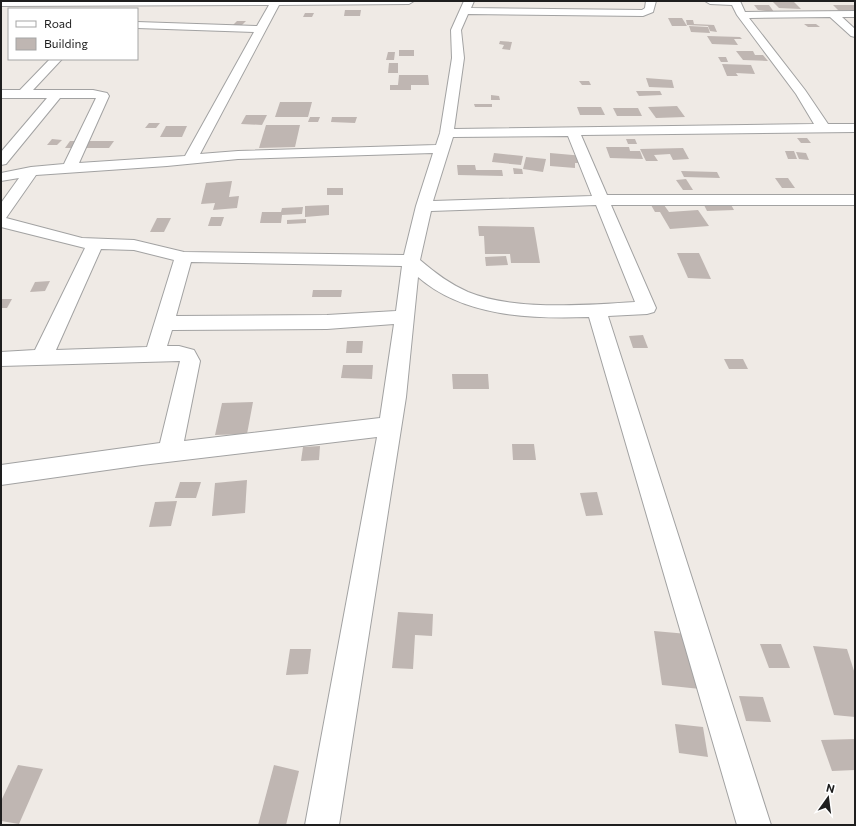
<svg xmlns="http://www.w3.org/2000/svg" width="856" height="826" viewBox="0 0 856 826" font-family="Commissioner,sans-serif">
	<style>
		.building { fill: #bfb6b2 }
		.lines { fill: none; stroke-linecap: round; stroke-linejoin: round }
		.street-casing { stroke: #a2a2a2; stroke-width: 2 }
		.street { fill: #fff; fill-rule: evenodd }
	</style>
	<rect width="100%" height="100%" fill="#efeae5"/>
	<g class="building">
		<path d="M 772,1 L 793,1 L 801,9 L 779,8 Z"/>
		<path d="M 754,5 L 769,5 L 774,12 L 758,10 Z"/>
		<path d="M 833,5 L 854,5 L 855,11 L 839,11 Z"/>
		<path d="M 345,10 L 361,10 L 360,16 L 344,16 Z"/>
		<path d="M 305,13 L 314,13 L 312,17 L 303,17 Z"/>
		<path d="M 668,18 L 682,18 L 687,26 L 672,26 Z"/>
		<path d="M 686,20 L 693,20 L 694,24 L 714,25 L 717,32 L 710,31 L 708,26 L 687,25 Z"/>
		<path d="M 237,21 L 246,21 L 240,27 L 232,26 Z"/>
		<path d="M 804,24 L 816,24 L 820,27 L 808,27 Z"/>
		<path d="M 689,26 L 708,27 L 710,33 L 691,32 Z"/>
		<path d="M 707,36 L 740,37 L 742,39 L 734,39 L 738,45 L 712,44 Z"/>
		<path d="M 500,41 L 512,42 L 510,50 L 502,49 L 504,45 L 499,44 Z"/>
		<rect x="399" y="50" width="15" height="6"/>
		<path d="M 736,51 L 753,51 L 755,55 L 763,55 L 768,61 L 743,60 Z"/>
		<path d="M 388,52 L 395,52 L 394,60 L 386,60 Z"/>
		<path d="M 718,57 L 726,57 L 728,62 L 721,62 Z"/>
		<path d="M 389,63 L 398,63 L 398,73 L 388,73 Z"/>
		<path d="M 722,64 L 751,65 L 755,74 L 736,73 L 738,76 L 727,76 Z"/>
		<path d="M 399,75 L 428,75 L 429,85 L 411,85 L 411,90 L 390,90 L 390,85 L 398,85 Z"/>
		<path d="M 646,78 L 672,80 L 674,88 L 649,87 Z"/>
		<path d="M 579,81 L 589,81 L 591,85 L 582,85 Z"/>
		<path d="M 636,91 L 660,91 L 662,95 L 639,96 Z"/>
		<path d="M 491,95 L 499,96 L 500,100 L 491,100 Z"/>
		<path d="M 280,102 L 312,102 L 308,117 L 275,117 Z"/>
		<path d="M 474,104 L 492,104 L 492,107 L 475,107 Z"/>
		<path d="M 677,106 L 685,117 L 656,118 L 648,107 Z"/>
		<path d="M 577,107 L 601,107 L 605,115 L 580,115 Z"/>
		<path d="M 613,108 L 638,108 L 642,116 L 617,116 Z"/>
		<path d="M 246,115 L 267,115 L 262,125 L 241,124 Z"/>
		<path d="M 310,117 L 320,117 L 318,122 L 308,122 Z"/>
		<path d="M 332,117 L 357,117 L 355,123 L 331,122 Z"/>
		<path d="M 149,123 L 160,123 L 156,128 L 145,128 Z"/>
		<path d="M 266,125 L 300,125 L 295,147 L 259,148 Z"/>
		<path d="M 166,126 L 187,126 L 182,137 L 160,137 Z"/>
		<path d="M 797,138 L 807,138 L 811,143 L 801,143 Z"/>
		<path d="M 52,139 L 62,140 L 57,145 L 47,145 Z"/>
		<path d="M 626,139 L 635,139 L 637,144 L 628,144 Z"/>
		<path d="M 70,141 L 114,141 L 109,148 L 65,148 Z"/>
		<path d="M 606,147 L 629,147 L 630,151 L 640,151 L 643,159 L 610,158 Z"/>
		<path d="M 683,148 L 689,159 L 673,160 L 670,154 L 654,155 L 658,161 L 646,161 L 640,149 Z"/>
		<path d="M 785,151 L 794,151 L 797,159 L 788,159 Z"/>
		<path d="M 796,152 L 806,153 L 809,160 L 799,159 Z"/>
		<path d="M 494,153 L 523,156 L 521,165 L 492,162 Z"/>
		<path d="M 550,153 L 584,156 L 584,163 L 575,163 L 575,168 L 550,166 Z"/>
		<path d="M 526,157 L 546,159 L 543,172 L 523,169 Z"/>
		<path d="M 457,165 L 475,165 L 476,170 L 502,170 L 503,176 L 458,175 Z"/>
		<path d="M 513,168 L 522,169 L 523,174 L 514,174 Z"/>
		<path d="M 681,171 L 717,172 L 720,178 L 684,177 Z"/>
		<path d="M 775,178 L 788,178 L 795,188 L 782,188 Z"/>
		<path d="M 686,179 L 693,190 L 683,190 L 676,180 Z"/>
		<path d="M 232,181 L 229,197 L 239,196 L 237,208 L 213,210 L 215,203 L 201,204 L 206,183 Z"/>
		<rect x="327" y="188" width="16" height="7"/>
		<path d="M 703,203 L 730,203 L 734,210 L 707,211 Z"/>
		<path d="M 329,205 L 329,215 L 305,217 L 305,206 Z"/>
		<path d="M 651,205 L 664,205 L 669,212 L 698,210 L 709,226 L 670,229 L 660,212 L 655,212 Z"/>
		<path d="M 303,207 L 302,214 L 282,215 L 281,223 L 260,223 L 262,212 L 281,212 L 282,208 Z"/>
		<path d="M 211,217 L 224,217 L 221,226 L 208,226 Z"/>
		<path d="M 157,218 L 171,218 L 164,232 L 150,232 Z"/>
		<path d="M 306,219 L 306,223 L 287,224 L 287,220 Z"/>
		<path d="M 478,226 L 534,227 L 540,263 L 511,263 L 510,254 L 485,254 L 484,236 L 479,236 Z"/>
		<path d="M 677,253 L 699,253 L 711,279 L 688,278 Z"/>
		<path d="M 506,256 L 508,265 L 486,266 L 485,257 Z"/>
		<path d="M 50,281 L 45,291 L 30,292 L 35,282 Z"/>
		<path d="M 313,290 L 342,290 L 341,297 L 312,297 Z"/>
		<path d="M 1,299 L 12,299 L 7,308 L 1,308 Z"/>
		<path d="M 643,335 L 648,348 L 633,348 L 629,336 Z"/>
		<path d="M 347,341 L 363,341 L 362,353 L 346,353 Z"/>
		<path d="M 724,359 L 743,359 L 748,369 L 729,369 Z"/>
		<path d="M 343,365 L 373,365 L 372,379 L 341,378 Z"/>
		<path d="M 452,374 L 488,374 L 489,389 L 453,389 Z"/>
		<path d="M 253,402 L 247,434 L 215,435 L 222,403 Z"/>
		<path d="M 512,444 L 534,444 L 536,460 L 513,460 Z"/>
		<path d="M 320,446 L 319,460 L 301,461 L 303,447 Z"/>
		<path d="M 247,480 L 245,513 L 212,516 L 215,483 Z"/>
		<path d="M 180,482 L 201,482 L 196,498 L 175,498 Z"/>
		<path d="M 597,492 L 603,515 L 586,516 L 580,493 Z"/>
		<path d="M 177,501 L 171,526 L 149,527 L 155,502 Z"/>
		<path d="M 398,612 L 433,614 L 432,636 L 415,635 L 413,669 L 392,668 Z"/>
		<path d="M 654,631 L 699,635 L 710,690 L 662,685 Z"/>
		<path d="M 760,644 L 781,644 L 790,668 L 769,668 Z"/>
		<path d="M 813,646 L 847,649 L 855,674 L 855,717 L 834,715 Z"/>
		<path d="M 290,649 L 311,649 L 308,674 L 286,675 Z"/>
		<path d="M 739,696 L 763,697 L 771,722 L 746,721 Z"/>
		<path d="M 675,724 L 703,727 L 708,757 L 679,753 Z"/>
		<path d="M 855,739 L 855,770 L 832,771 L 821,740 Z"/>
		<path d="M 18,765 L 43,769 L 19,824 L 1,821 L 1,801 Z"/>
		<path d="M 274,765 L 299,771 L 286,825 L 258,825 Z"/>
	</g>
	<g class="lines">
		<defs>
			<path id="street" d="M 1,1 L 414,1 L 409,4 L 279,5 L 200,154 L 238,151 L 436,145 L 440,133 L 452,58 L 451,30 L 464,1 L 474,1 L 471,8 L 642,10 L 645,8 L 646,1 L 656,1 L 653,12 L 643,16 L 468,14 L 461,30 L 464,58 L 454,129 L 814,124 L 796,94 L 737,15 L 732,5 L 710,4 L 705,1 L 740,1 L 745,12 L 855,11 L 855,17 L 842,17 L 855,29 L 855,37 L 851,36 L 830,17 L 749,18 L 805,90 L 828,124 L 855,124 L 855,132 L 581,135 L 607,195 L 855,195 L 855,205 L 611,205 L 656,308 L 654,312 L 647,314 L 608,316 L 771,825 L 737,825 L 589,317 C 531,319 464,317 418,277 L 406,397 L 339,825 L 305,825 L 377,437 L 142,465 L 1,485 L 1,465 L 160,443 L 180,361 L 1,366 L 1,352 L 35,350 L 85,248 L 1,227 L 1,203 L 19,178 L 1,181 L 1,173 L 31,167 L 64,164 L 96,98 L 60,98 L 6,164 L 1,165 L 1,152 L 47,98 L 1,98 L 1,90 L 20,90 L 50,59 L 62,59 L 33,90 L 93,90 L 107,93 L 109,96 L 79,163 L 185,156 L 254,32 L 137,28 L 137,22 L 257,26 L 269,5 L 1,6 ZM 568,136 L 592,196 L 433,201 L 453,137 ZM 433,153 L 416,206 L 404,255 L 184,252 L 134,240 L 82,238 L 6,218 L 36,175 L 167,166 L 238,159 ZM 596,205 L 635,302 C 587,305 514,311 468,292 C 450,284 435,273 420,260 L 431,211 ZM 101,249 L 134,250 L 174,260 L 147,347 L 56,350 ZM 191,262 L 402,266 L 396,311 L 327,315 L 176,316 ZM 394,324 L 380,418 L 184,441 L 200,361 L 194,350 L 179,346 L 167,346 L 172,330 L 327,329 Z"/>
		</defs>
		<use href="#street" class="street-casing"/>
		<use href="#street" class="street"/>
	</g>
	<rect width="856" height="826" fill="none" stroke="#1e1e1e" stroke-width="4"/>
	<rect x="8" y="8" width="130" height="52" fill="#ffffff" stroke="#a5a5a5"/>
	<rect x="16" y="21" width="20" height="6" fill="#ffffff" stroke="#a5a5a5"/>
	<text x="44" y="28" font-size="12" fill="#1e1e1e">Road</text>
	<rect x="16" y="38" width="20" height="12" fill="#bfb6b2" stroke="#a5a5a5"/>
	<text x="44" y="48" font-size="12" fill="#1e1e1e">Building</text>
	<g transform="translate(828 798) rotate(14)" stroke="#ffffff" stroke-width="3" paint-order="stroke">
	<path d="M0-3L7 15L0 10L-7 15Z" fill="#1e1e1e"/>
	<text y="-6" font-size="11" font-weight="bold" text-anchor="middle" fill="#1e1e1e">N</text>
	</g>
</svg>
